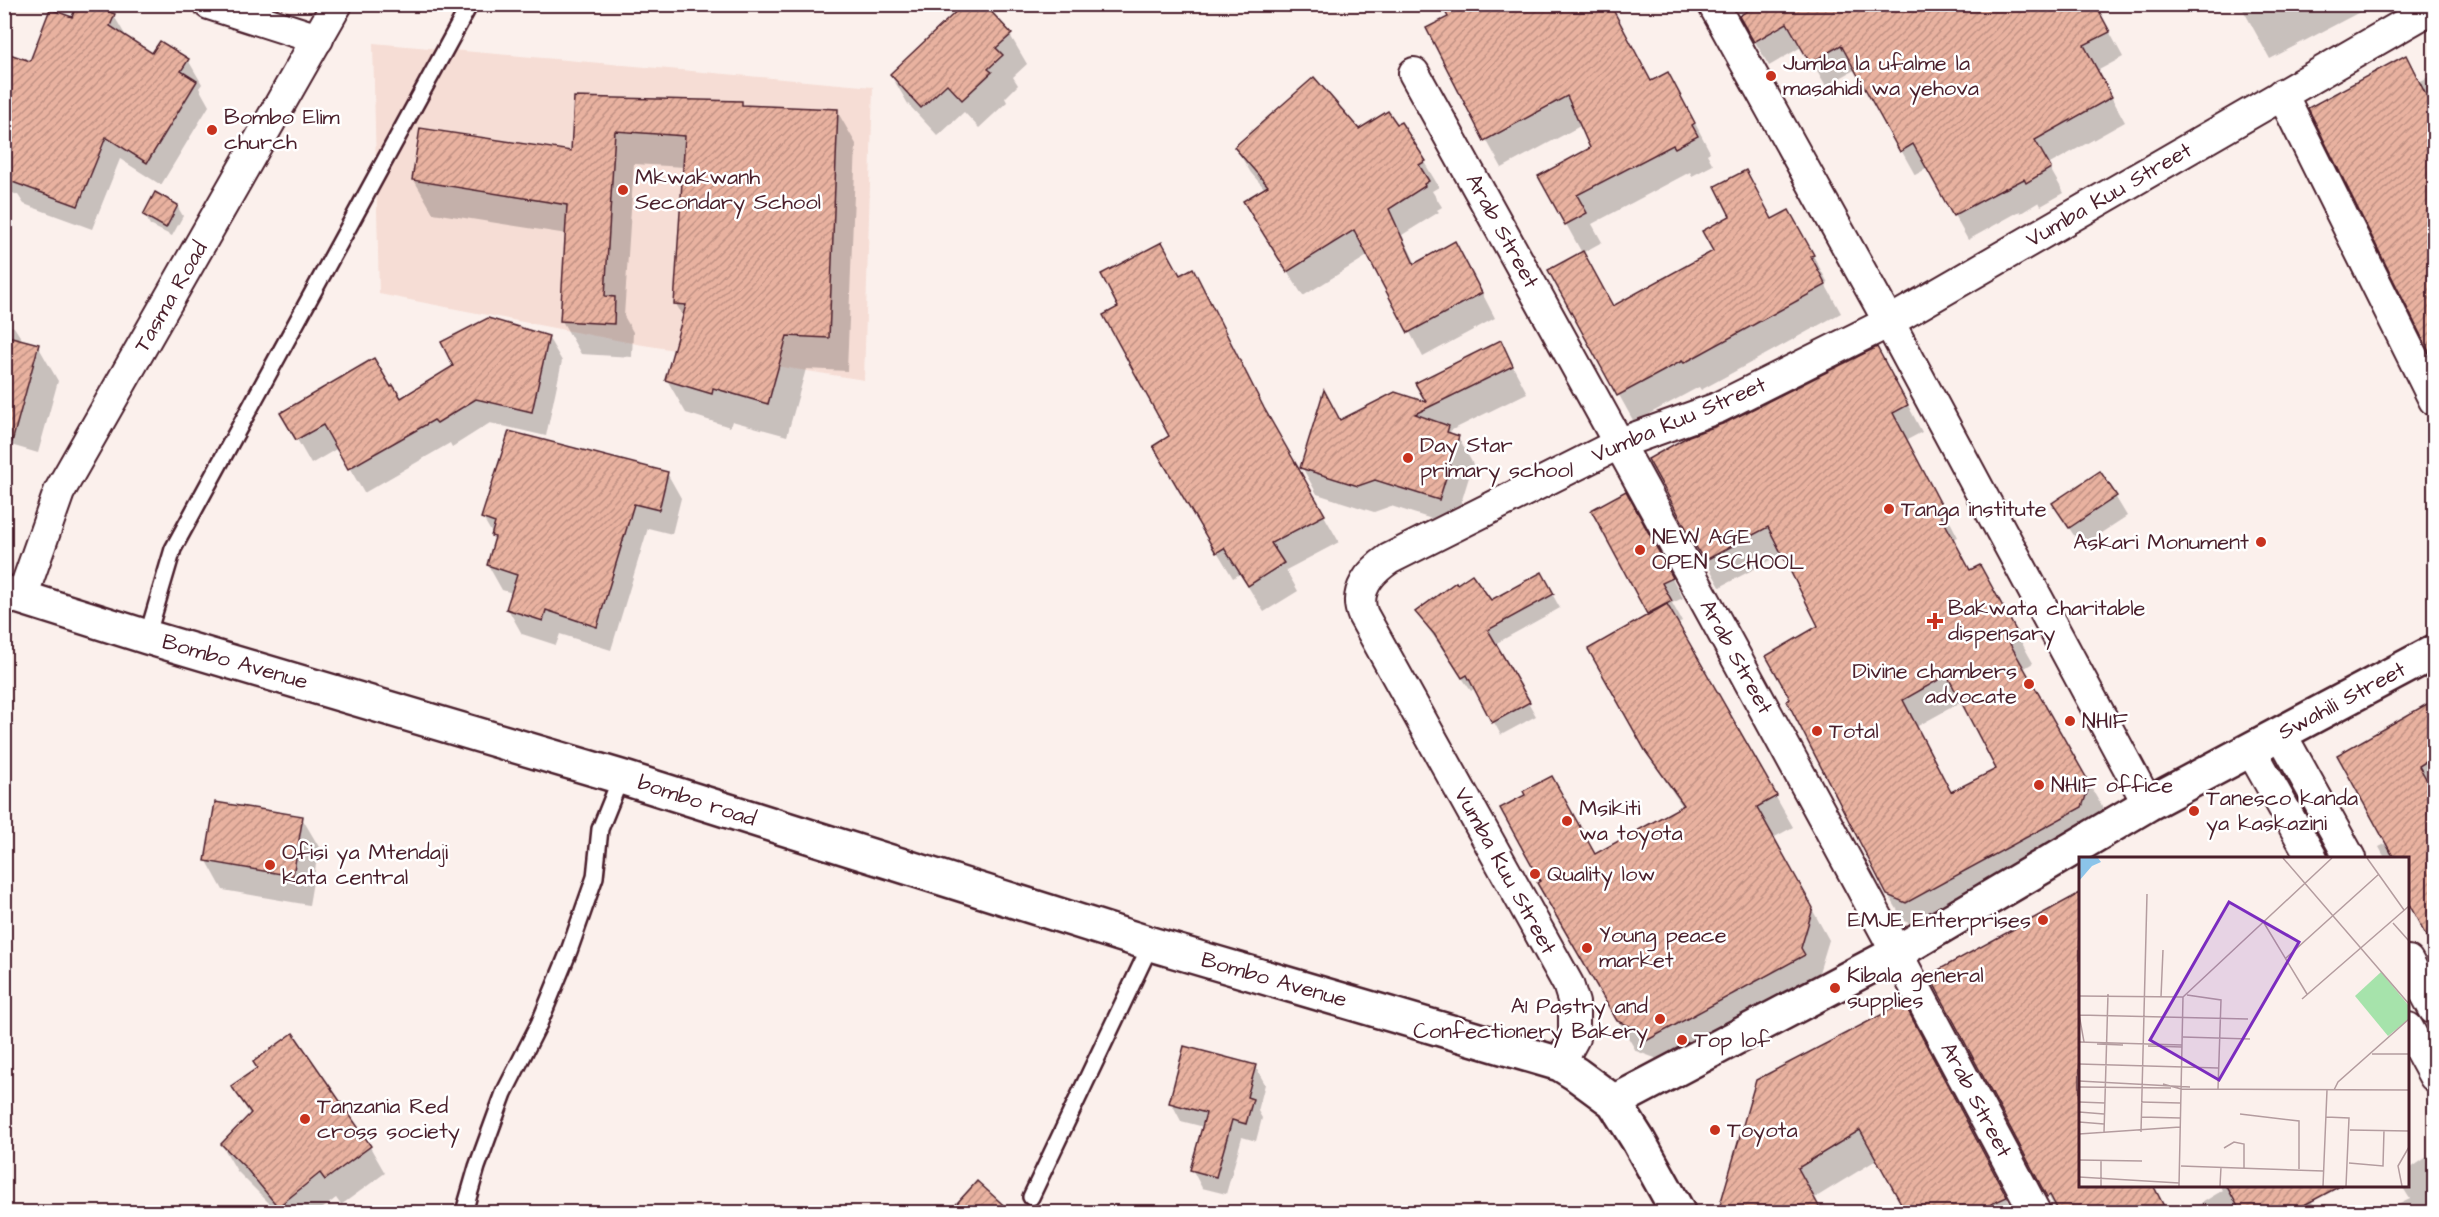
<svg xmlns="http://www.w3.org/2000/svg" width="2439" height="1217" viewBox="0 0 2439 1217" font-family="'Architects Daughter',sans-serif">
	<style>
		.built { fill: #f6ddd5 }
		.shadow { fill: #0003; fill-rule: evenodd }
		.building { fill: url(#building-hatch); stroke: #4a1f2b; stroke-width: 1.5; fill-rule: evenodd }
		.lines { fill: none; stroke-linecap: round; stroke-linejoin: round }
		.service-casing { stroke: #4a1f2b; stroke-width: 20 }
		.minor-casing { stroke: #4a1f2b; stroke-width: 34 }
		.tertiary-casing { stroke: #4a1f2b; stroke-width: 38 }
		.service { stroke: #fff; stroke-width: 15 }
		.minor { stroke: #fff; stroke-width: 30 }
		.tertiary { stroke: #fff; stroke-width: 33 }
		.poi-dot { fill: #c8321e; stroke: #fff; stroke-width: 2 }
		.labels { text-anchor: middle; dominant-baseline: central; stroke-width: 5; stroke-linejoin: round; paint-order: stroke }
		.poi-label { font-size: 22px; fill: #4a1f2b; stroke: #fff; text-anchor: start }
		.street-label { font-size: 22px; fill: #4a1f2b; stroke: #fff }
		.inset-road { fill: none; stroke: #b49c9f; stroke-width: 1.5 }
		.view { fill: #7b2cbf; fill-opacity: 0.15; stroke: #7b2cbf; stroke-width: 3 }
		.inset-edge { fill: none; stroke: #4a1f2b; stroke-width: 3 }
	</style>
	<defs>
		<pattern id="building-hatch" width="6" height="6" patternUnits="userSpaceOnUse" patternTransform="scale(1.5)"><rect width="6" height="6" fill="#e9b2a0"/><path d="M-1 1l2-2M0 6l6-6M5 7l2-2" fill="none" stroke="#bf9083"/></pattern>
	</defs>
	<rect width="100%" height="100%" fill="#fbf0ec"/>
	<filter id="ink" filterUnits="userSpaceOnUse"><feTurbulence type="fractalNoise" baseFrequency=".0167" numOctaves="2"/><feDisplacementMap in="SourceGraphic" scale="12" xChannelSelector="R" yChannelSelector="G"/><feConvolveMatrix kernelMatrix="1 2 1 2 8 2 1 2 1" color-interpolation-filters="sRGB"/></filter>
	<g filter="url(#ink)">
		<path class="built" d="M 373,43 L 873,87 L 864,380 L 637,344 L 379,294 Z"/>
		<g class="shadow">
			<path d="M 1747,4 L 2019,4 L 2103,20 L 2123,57 L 2097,71 L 2125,122 L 2048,165 L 2064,193 L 2041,206 L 2039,202 L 2021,213 L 2020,211 L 1968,240 L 1928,168 L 1915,175 L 1856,69 L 1826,86 L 1803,46 L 1769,66 L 1741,17 L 1751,11 Z"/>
			<path d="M 2240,4 L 2375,4 L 2270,59 Z"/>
			<path d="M 114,16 L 127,38 L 153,55 L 188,60 L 202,84 L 199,88 L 209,106 L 161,185 L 120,159 L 92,229 L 24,204 L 18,195 L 4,190 L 4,53 L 30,63 L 73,19 Z"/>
			<path d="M 1010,35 L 1027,64 L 1013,77 L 1018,85 L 1005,98 L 1007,102 L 979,128 L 964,112 L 938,136 L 908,104 L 891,75 Z"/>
			<path d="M 2405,57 L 2419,82 L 2434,74 L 2434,359 L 2408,303 Z"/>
			<path d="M 1453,80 L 1651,83 L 1684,102 L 1710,152 L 1707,154 L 1713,165 L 1692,176 L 1690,172 L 1592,224 L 1602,242 L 1582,253 L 1540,177 L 1592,148 L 1582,125 L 1502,168 Z"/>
			<path d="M 575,98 L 741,102 L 744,107 L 837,111 L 856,144 L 847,371 L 806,369 L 787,436 L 732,421 L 730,427 L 686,413 L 667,380 L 684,318 L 676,304 L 684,167 L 634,164 L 624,316 L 633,332 L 632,357 L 581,354 L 562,321 L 567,234 L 433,213 L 414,180 L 572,153 Z"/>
			<path d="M 1358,131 L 1424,162 L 1439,187 L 1432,191 L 1442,207 L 1437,210 L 1439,212 L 1402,235 L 1416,264 L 1469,268 L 1495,318 L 1423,357 L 1369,255 L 1303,296 L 1259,226 L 1265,189 L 1251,173 L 1236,148 Z"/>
			<path d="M 177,206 L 183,216 L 172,236 L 150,225 L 145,215 Z"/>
			<path d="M 1772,221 L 1804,239 L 1828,283 L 1825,284 L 1841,313 L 1701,390 L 1699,387 L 1634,422 L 1550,271 L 1613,308 Z"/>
			<path d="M 4,262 L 11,274 L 4,296 Z"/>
			<path d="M 1192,270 L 1279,436 L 1339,542 L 1286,570 L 1298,591 L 1264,612 L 1240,574 L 1233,578 L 1170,473 L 1180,277 Z"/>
			<path d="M 4,324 L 14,327 L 23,341 L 38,346 L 58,381 L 38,453 L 4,443 Z"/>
			<path d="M 548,337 L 562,361 L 546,436 L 490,423 L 452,447 L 450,443 L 364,493 L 338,448 L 311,464 L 282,413 L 390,389 L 400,400 Z"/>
			<path d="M 1500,342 L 1527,393 L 1450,431 L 1453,436 L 1458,437 L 1473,464 L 1454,526 L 1391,506 L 1374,512 L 1317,494 L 1302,467 L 1340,421 L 1429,404 Z"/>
			<path d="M 1892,375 L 1922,432 L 1907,440 L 1958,537 L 1953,539 L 1970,572 L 1994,593 L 2033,663 L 2023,669 L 2105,812 L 1922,928 L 1904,921 L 1888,894 L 1792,700 L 1820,627 L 1784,553 L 1720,587 L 1650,460 ZM 1963,701 L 1998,769 L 1951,793 L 1916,727 Z"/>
			<path d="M 667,473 L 681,498 L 672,534 L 648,528 L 611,650 L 560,634 L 556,645 L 522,634 L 508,609 L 513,593 L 502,590 L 488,565 L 496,540 L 483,518 Z"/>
			<path d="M 2115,496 L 2127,516 L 2081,546 L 2065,522 Z"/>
			<path d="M 1593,510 L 1636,513 L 1683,598 L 1672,603 L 1682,621 L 1677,624 L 1793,827 L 1773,838 L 1829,940 L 1817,979 L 1663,1072 L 1655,1058 L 1636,1051 L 1539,884 L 1683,807 L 1666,782 L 1590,649 L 1650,615 Z"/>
			<path d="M 1541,574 L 1560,608 L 1495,644 L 1536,716 L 1501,735 L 1475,688 L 1471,691 L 1417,612 L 1490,602 Z"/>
			<path d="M 2434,702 L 2434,947 L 2408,899 L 2408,858 L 2385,858 L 2379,847 L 2387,843 L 2339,756 Z"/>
			<path d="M 302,818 L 319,847 L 309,905 L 223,890 L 207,861 Z"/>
			<path d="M 2080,895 L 2080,1186 L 2153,1186 L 2167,1212 L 2057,1212 L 1931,976 Z"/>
			<path d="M 293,1035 L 370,1147 L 385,1173 L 341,1205 L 336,1198 L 318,1212 L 278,1212 L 237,1171 L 222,1145 L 250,1115 L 233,1087 L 258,1069 Z"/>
			<path d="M 1921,1035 L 2015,1212 L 1908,1212 L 1878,1159 L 1813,1199 L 1821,1212 L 1726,1212 L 1721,1205 Z"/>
			<path d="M 1255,1066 L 1265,1084 L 1258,1111 L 1262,1118 L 1256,1141 L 1242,1137 L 1226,1194 L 1202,1188 L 1192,1169 L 1204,1127 L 1181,1121 L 1171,1102 Z"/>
			<path d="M 2430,1155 L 2434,1162 L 2434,1212 L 2383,1212 L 2410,1199 L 2402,1186 L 2408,1186 L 2408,1170 Z"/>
			<path d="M 977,1183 L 1009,1212 L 951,1212 Z"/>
			<path d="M 2220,1186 L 2302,1186 L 2318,1212 L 2187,1212 L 2223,1190 Z"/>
		</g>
		<g class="building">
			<path d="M 77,4 L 89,4 L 115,14 L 110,26 L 152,53 L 160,41 L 189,59 L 181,71 L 197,81 L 147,163 L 106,137 L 78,206 L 4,179 L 4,52 L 30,61 L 50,9 L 72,17 Z"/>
			<path d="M 964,4 L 984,4 L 1012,34 L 996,48 L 1003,55 L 988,69 L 992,72 L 962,100 L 947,84 L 921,108 L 890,74 Z"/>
			<path d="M 1441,4 L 1610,4 L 1651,81 L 1668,72 L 1695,123 L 1692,125 L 1698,136 L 1675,148 L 1673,145 L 1577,195 L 1587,213 L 1565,225 L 1538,176 L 1590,148 L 1567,96 L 1484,141 L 1426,28 L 1448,17 Z"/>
			<path d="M 1758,4 L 2095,4 L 2110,32 L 2084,45 L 2112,97 L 2035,140 L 2051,168 L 2026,183 L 2024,179 L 2005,189 L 2005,188 L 1953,216 L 1913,144 L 1900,152 L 1841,45 L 1810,63 L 1787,23 L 1754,42 L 1739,16 Z"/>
			<path d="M 2406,55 L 2434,111 L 2434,362 L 2308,108 Z"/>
			<path d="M 1314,77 L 1359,129 L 1388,111 L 1397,124 L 1401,122 L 1426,161 L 1419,165 L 1429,181 L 1424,184 L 1425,186 L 1389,209 L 1414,264 L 1455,241 L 1482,293 L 1408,333 L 1354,230 L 1287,272 L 1243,201 L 1268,186 L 1234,147 Z"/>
			<path d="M 574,97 L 742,101 L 742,105 L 838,109 L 829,338 L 787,336 L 768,404 L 713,388 L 712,394 L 665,380 L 686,305 L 674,304 L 685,136 L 615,131 L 605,296 L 615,297 L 614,324 L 560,321 L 567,205 L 412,180 L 420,128 L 571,151 Z"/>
			<path d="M 1746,170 L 1772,219 L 1789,210 L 1814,255 L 1811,256 L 1826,285 L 1684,363 L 1682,361 L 1617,396 L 1548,270 L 1583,251 L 1613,306 L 1713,251 L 1702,231 L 1730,216 L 1715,186 Z"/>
			<path d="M 155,192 L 178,205 L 166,228 L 143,215 Z"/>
			<path d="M 1162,242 L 1180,275 L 1193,268 L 1264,408 L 1325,515 L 1271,543 L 1284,563 L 1248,586 L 1224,548 L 1216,553 L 1153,446 L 1169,436 L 1103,315 L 1118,307 L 1101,274 Z"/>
			<path d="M 488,318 L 549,336 L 532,412 L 476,399 L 437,423 L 434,420 L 348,469 L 323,425 L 296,440 L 280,413 L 374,358 L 391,387 L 393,385 L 401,398 L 453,366 L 441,342 Z"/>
			<path d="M 4,335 L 39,344 L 12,442 L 4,440 Z"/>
			<path d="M 1501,340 L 1513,366 L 1415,414 L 1449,426 L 1447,432 L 1459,436 L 1439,500 L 1375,480 L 1358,486 L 1300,468 L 1324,390 L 1340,420 L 1395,392 L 1426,402 L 1415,383 Z"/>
			<path d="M 1877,347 L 1908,405 L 1893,413 L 1944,510 L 1939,512 L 1970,570 L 1980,565 L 2019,636 L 2009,642 L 2090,784 L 2082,807 L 1906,903 L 1887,895 L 1787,701 L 1790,699 L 1766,656 L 1818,626 L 1768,527 L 1704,561 L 1648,459 L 1689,436 L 1725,423 ZM 1947,675 L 1996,769 L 1951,792 L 1903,700 Z"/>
			<path d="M 509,431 L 668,472 L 659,510 L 634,504 L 597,627 L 546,610 L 543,621 L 506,609 L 517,575 L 487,565 L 495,537 L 491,536 L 495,523 L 481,518 Z"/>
			<path d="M 2100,471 L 2117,496 L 2069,528 L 2052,503 Z"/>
			<path d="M 1626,491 L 1673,578 L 1662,583 L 1672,601 L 1647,614 L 1591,510 Z"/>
			<path d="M 1542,572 L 1554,594 L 1488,630 L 1530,702 L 1492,723 L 1467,675 L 1462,678 L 1434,634 L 1415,612 L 1456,582 L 1457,584 L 1472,574 L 1491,600 Z"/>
			<path d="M 1667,604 L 1777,796 L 1757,807 L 1813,908 L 1801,948 L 1805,955 L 1644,1042 L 1635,1028 L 1617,1021 L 1537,883 L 1540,881 L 1500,808 L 1525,795 L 1523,791 L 1552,776 L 1595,854 L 1684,805 L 1646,752 L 1588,649 Z"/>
			<path d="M 2434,700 L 2434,757 L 2419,766 L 2434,793 L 2434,951 L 2408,902 L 2408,858 L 2394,858 L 2337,755 Z"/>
			<path d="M 215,802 L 303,816 L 293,876 L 205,861 Z"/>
			<path d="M 2080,893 L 2080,1185 L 2153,1185 L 2167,1212 L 2059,1212 L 2050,1195 L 2047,1197 L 1929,975 Z"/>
			<path d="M 1904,1003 L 2007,1197 L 1974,1212 L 1906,1212 L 1860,1130 L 1798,1168 L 1822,1212 L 1718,1212 L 1756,1080 Z"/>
			<path d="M 293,1033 L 371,1146 L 325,1180 L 320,1173 L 278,1207 L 245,1167 L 221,1144 L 251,1113 L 231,1086 L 257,1068 L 253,1062 Z"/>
			<path d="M 1184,1046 L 1256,1065 L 1247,1097 L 1253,1099 L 1246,1124 L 1232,1120 L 1216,1177 L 1190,1170 L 1206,1113 L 1169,1103 Z"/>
			<path d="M 977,1181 L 1011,1212 L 949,1212 Z"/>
			<path d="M 2226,1185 L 2342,1185 L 2291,1212 L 2241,1212 Z"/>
		</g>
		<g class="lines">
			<defs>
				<g id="service">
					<path d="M 147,637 L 173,549 L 470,4"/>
					<path d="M 1031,1197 L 1151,944"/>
					<path d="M 464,1212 L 477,1167 L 504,1093 L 539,1024 L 569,951 L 595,877 L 600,829 L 621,777"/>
				</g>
				<g id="minor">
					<path d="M 209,4 L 318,39"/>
					<path d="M 1713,4 L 1889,322 L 2148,804"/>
					<path d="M 1414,73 C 1624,451 1833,830 2035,1212"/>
					<path d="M 2282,94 L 2434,400"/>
					<path d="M 22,597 L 59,492 L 337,4"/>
					<path d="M 2281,734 L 2350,858"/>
					<path d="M 2251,750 L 2312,858"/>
					<path d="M 2408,961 L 2434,1009"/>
					<path d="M 2408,1028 L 2434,1076"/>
					<path d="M 1560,1064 L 1574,1038 L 1574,1003 L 1568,984 L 1363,615 C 1353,591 1370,572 1389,559 L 1620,443 L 1717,408 L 1889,322 L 2434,7"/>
				</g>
				<g id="tertiary">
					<path d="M 4,592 L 147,637 L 621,777 L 1151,944 L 1560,1064 L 1576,1074 L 1614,1102 L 1638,1140 L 1678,1212"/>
					<path d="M 1614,1102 L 1898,952 L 2148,804 L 2434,652"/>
				</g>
			</defs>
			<use href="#service" class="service-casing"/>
			<use href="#minor" class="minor-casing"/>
			<use href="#tertiary" class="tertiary-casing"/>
			<use href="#service" class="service"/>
			<use href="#minor" class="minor"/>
			<use href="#tertiary" class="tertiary"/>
		</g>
	</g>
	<g class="poi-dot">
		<circle cx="1771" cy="76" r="6"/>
		<circle cx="212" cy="130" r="6"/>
		<circle cx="623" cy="190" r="6"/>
		<circle cx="1408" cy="458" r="6"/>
		<circle cx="1889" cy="509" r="6"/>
		<circle cx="2261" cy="542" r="6"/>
		<circle cx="1640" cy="550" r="6"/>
		<path d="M1932 612h6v6h6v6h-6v6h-6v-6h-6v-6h6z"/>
		<circle cx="2029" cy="684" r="6"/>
		<circle cx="2070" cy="721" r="6"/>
		<circle cx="1817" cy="731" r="6"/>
		<circle cx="2039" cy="785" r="6"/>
		<circle cx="2194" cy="811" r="6"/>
		<circle cx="1567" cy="821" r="6"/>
		<circle cx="270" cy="865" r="6"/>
		<circle cx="1535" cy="874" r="6"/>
		<circle cx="2043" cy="920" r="6"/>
		<circle cx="1587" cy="948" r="6"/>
		<circle cx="1835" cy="988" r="6"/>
		<circle cx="1660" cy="1019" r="6"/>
		<circle cx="1682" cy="1040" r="6"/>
		<circle cx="305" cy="1119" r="6"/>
		<circle cx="1715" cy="1130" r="6"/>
	</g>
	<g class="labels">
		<g class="poi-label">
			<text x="1783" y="63">Jumba la ufalme la<tspan x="1783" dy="25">masahidi wa yehova</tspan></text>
			<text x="224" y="117">Bombo Elim<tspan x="224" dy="25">church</tspan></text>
			<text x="635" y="177">Mkwakwanh<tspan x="635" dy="25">Secondary School</tspan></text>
			<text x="1420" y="445">Day Star<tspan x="1420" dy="25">primary school</tspan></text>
			<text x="1901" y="509">Tanga institute</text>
			<text x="1652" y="537">NEW AGE<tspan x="1652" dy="25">OPEN SCHOOL</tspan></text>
			<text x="2249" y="542" text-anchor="end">Askari Monument</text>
			<text x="1948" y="608">Bakwata charitable<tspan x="1948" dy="25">dispensary</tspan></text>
			<text x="2017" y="671" text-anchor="end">Divine chambers<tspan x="2017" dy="25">advocate</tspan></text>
			<text x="2082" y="721">NHIF</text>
			<text x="1829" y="731">Total</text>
			<text x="2051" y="785">NHIF office</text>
			<text x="2206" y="798">Tanesco kanda<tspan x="2206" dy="25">ya kaskazini</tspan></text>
			<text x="1579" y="808">Msikiti<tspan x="1579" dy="25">wa toyota</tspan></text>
			<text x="282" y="852">Ofisi ya Mtendaji<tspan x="282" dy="25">kata central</tspan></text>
			<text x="1547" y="874">Quality low</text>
			<text x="2031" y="920" text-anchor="end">EMJE Enterprises</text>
			<text x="1599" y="935">Young peace<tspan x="1599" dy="25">market</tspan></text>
			<text x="1847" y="975">Kibala general<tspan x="1847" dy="25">supplies</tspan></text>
			<text x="1648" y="1006" text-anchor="end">A1 Pastry and<tspan x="1648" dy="25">Confectionery Bakery</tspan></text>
			<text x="1694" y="1040">Top lof</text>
			<text x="317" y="1106">Tanzania Red<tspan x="317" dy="25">cross society</tspan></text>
			<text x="1727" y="1130">Toyota</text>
		</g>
		<g class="street-label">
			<text transform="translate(2109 195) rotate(-30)">Vumba Kuu Street</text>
			<text transform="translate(1502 231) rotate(61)">Arab Street</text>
			<text transform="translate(171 297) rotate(-60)">Tasma Road</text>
			<text transform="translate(1679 420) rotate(-23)">Vumba Kuu Street</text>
			<text transform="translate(1736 657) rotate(61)">Arab Street</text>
			<text transform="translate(235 662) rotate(16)">Bombo Avenue</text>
			<text transform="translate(2342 701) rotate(-28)">Swahili Street</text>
			<text transform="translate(697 801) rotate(18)">bombo road</text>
			<text transform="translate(1505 871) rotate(61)">Vumba Kuu Street</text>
			<text transform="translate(1274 980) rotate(16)">Bombo Avenue</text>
			<text transform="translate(1976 1100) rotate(62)">Arab Street</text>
		</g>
	</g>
	<g transform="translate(2079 857)">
		<rect width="330" height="330" fill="#fbf0ec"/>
		<path d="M 302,115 L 330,149 L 330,162 L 309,179 L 276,139 Z" fill="#a6e3ab"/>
		<path d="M 0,1 L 19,1 L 22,5 L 13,9 L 0,24 Z" fill="#8bc4ea"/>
		<path class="inset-road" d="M 204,1 L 330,147M 288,1 L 325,53M 185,66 L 228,137M 314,66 L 330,84M 207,101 L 300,17M 108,138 L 142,143 L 139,232M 0,139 L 104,140M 82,140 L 84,93M 104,140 L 253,1M 223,142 L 330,49M 0,157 L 5,185M 0,158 L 169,162M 104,180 L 171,182M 0,185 L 103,188M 18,187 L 44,188M 69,189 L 103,190M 293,197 L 330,197M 0,207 L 139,211M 0,224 L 111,230M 84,227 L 102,232 L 330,233M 0,230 L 92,231M 255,233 L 259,225 L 330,162M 0,245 L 26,246M 62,245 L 101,246M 0,255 L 25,257M 161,257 L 220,264 L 220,312M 62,260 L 101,261M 247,260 L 270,261 L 267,329M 0,265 L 25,267M 271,273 L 330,274M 62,275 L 68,37M 25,276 L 29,137M 0,277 L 101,270M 145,291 L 155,285 L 165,287 L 165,311M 0,303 L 63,304M 270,306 L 304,309 L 305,273M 102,309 L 244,314M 0,320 L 100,326M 22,329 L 22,303M 100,329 L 104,140M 141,329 L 142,310M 244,329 L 248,233M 323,329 L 319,309 L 330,290"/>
		<path class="view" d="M 150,45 L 220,85 L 140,223 L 71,183 Z"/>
		<rect width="330" height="330" class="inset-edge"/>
	</g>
	<rect width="2439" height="1217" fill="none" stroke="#fff" stroke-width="24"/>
	<rect x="12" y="12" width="2415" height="1193" fill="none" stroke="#4a1f2b" stroke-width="2" filter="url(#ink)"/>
</svg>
